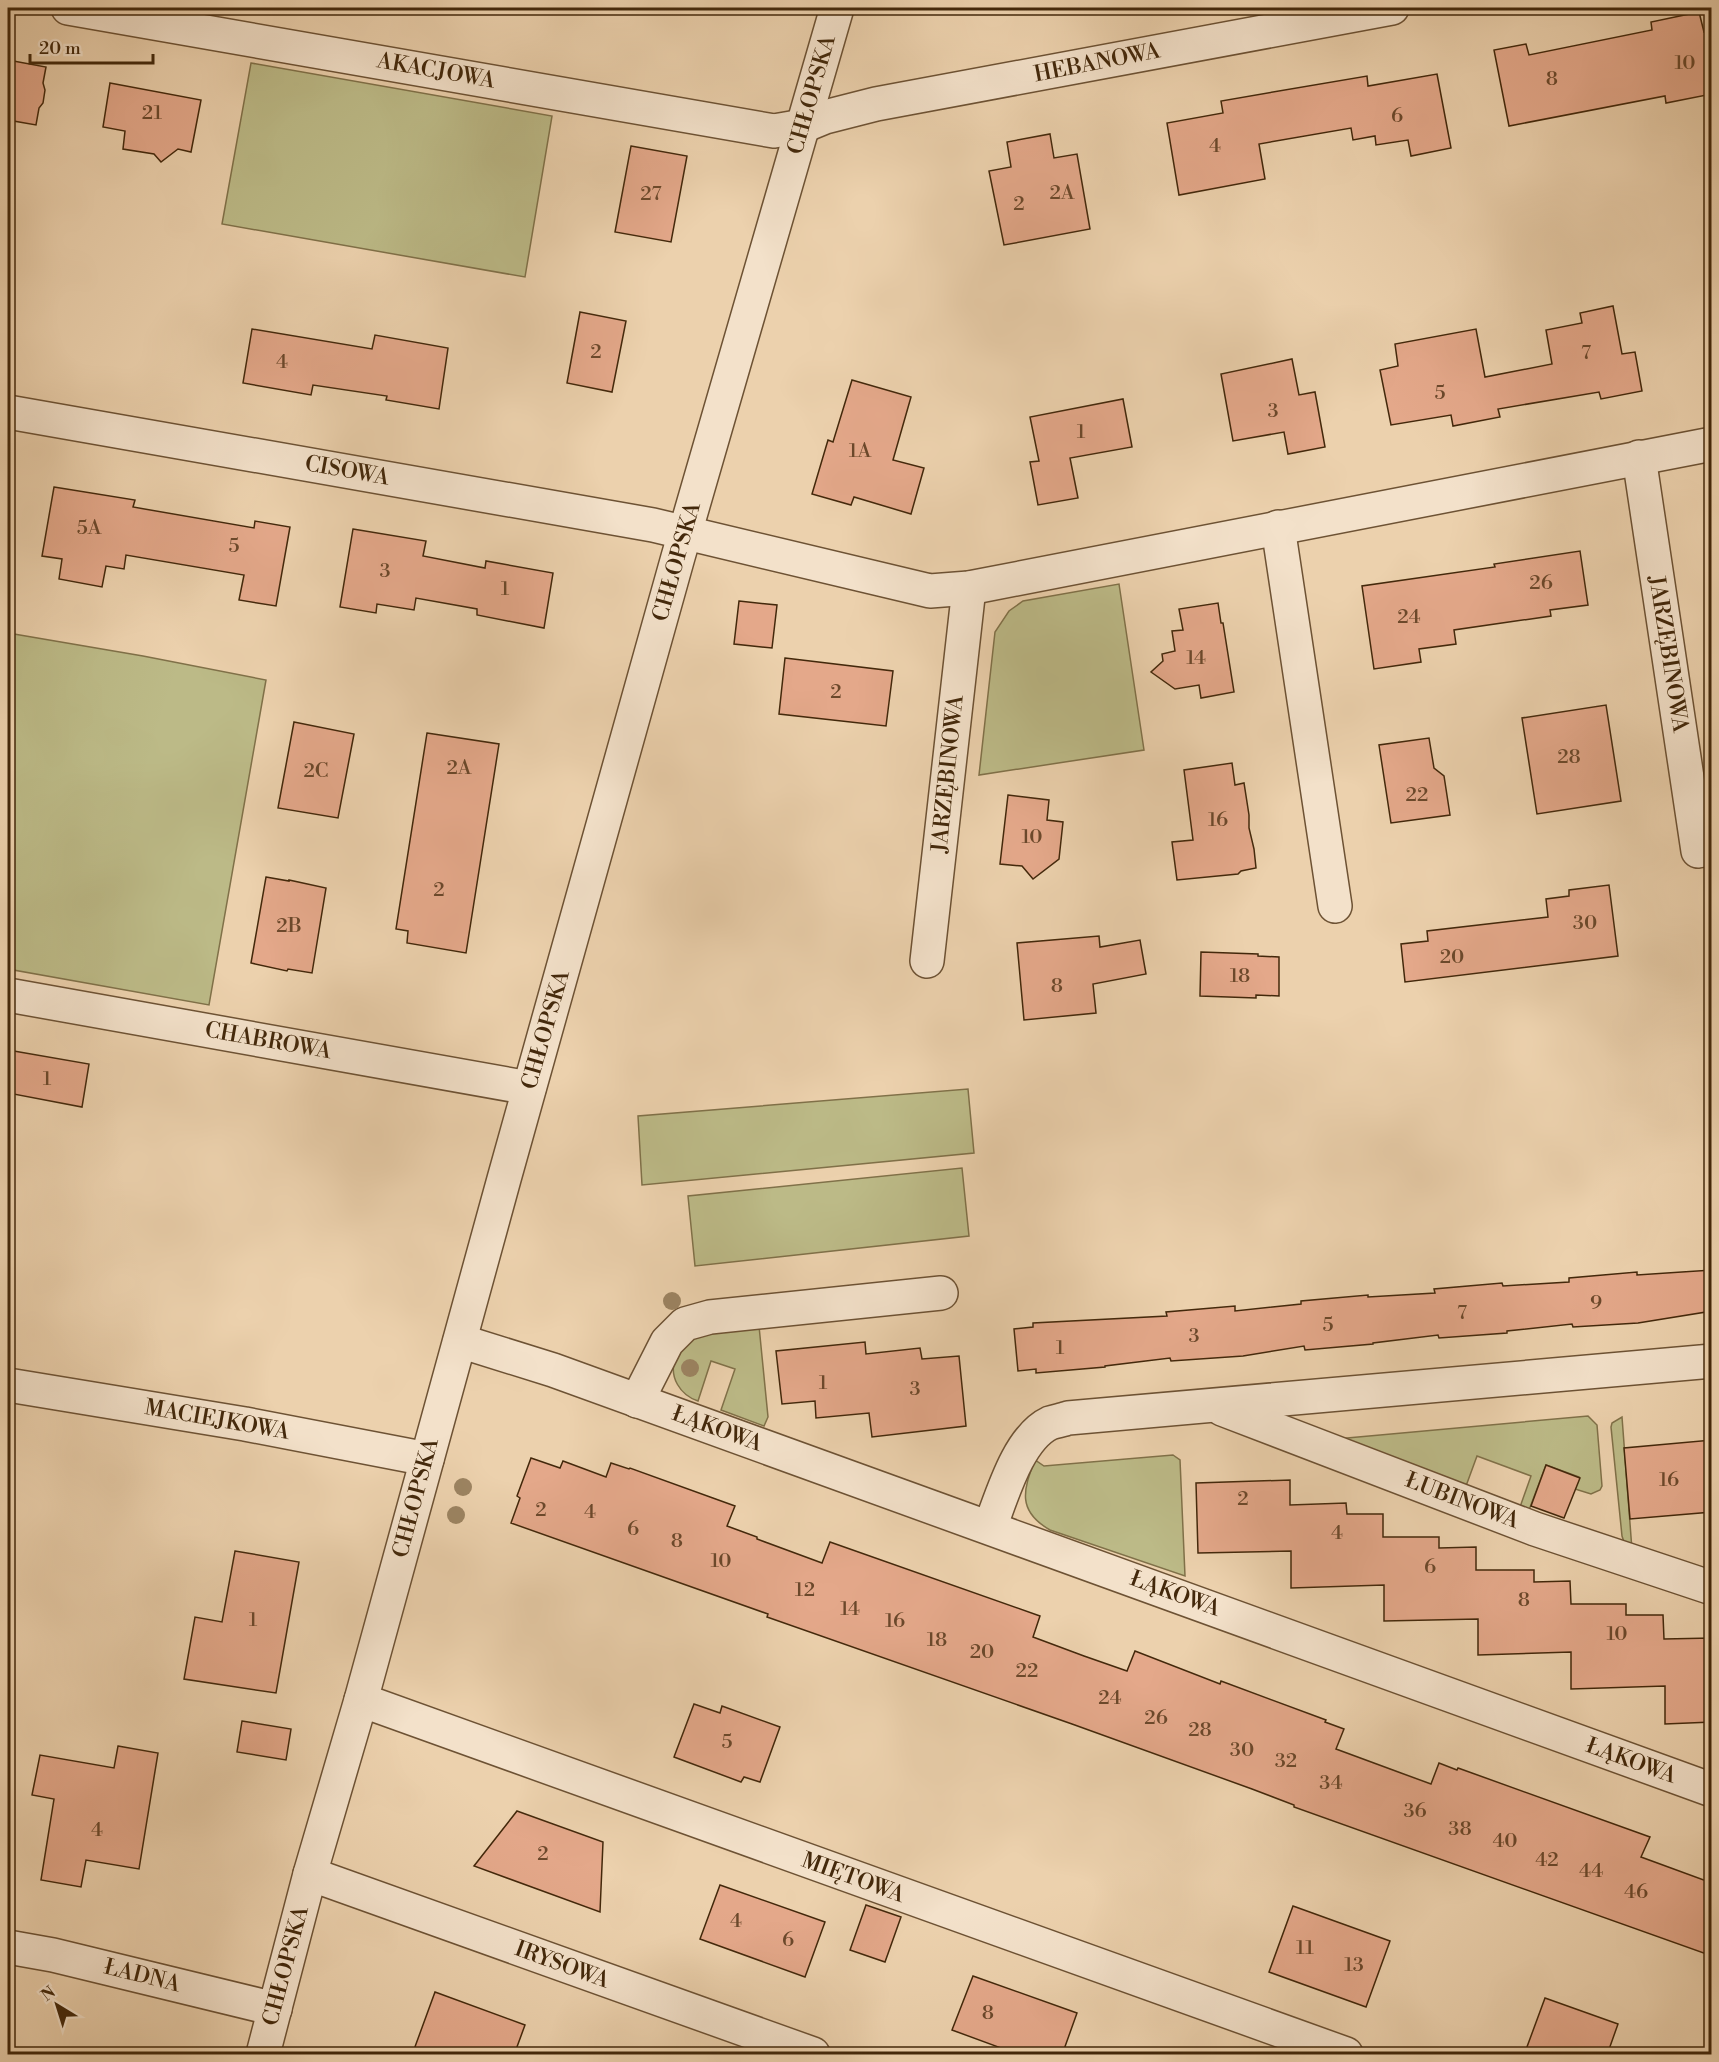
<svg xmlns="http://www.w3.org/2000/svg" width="1719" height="2062" viewBox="0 0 1719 2062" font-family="'Libre Bodoni',serif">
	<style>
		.green { fill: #bcba87; stroke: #807149; stroke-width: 1.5 }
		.building { fill: #e4a88a; stroke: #43280b; stroke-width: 1.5 }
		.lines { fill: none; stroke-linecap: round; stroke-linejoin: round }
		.minor-casing { stroke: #6d5234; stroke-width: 36 }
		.tertiary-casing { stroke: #6d5234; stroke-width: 36 }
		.minor { stroke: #f3e1ca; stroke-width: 33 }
		.tertiary { stroke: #f3e1ca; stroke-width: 33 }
		.tree { fill: #9c8462 }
		.labels { text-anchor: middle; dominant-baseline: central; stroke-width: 5; stroke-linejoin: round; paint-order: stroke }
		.number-label { font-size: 20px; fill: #6b482b }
		.street-label { font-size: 22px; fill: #43280b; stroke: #f3e1ca }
	</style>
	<rect width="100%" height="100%" fill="#ecd1ad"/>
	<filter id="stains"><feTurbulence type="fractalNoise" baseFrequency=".00333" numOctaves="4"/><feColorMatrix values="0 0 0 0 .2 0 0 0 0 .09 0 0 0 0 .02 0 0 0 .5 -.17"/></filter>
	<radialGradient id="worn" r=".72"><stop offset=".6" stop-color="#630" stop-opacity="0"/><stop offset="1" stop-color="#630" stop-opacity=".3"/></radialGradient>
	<g class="green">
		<path d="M 251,63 L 552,116 L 525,277 L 222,224 Z"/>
		<path d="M 1119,584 L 1144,750 L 979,775 L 995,632 L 1009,611 L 1023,601 Z"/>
		<path d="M 14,634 L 143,656 L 266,680 L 209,1005 L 8,969 L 8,669 Z"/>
		<path d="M 968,1089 L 974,1153 L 642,1185 L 638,1116 Z"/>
		<path d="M 962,1168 L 969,1236 L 695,1266 L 688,1196 Z"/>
		<path d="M 759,1326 L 768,1417 L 764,1426 L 721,1410 L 735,1369 L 711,1361 L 698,1401 C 680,1395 669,1377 675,1359 C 678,1350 688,1342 694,1336 Z"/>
		<path d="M 1588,1416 L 1597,1425 L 1602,1486 L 1600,1490 L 1591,1494 L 1575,1489 L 1579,1477 L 1546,1465 L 1529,1510 L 1520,1507 L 1531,1476 L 1477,1456 L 1466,1486 L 1336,1439 Z"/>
		<path d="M 1622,1417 L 1632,1550 L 1624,1542 L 1622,1536 L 1611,1427 L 1612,1423 Z"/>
		<path d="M 1173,1455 L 1180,1460 L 1185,1576 L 1050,1530 C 1017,1511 1023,1490 1035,1460 L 1044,1466 Z"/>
	</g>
	<g class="building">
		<path d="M 1699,12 L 1704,32 L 1712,30 L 1712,94 L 1666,103 L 1665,96 L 1509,126 L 1494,50 L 1526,44 L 1529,55 L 1652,30 L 1651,22 Z"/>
		<path d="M 8,60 L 46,67 L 43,83 L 45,90 L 43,103 L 39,108 L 36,125 L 8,120 Z"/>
		<path d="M 1437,74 L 1451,148 L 1411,156 L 1408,140 L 1376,145 L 1375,136 L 1353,140 L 1351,128 L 1259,144 L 1265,179 L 1179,195 L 1167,123 L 1223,113 L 1221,101 L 1367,76 L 1368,86 Z"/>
		<path d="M 110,83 L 201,100 L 191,152 L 178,149 L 161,162 L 154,154 L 123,149 L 125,131 L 103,127 Z"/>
		<path d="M 1050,134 L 1054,158 L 1077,154 L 1090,229 L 1004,245 L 989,171 L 1011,167 L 1007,142 Z"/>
		<path d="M 631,146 L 687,156 L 671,242 L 615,232 Z"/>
		<path d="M 1613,306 L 1622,354 L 1635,352 L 1642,391 L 1601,399 L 1599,392 L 1498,409 L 1500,417 L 1453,426 L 1451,415 L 1391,425 L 1380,370 L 1398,366 L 1395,344 L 1476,329 L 1485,377 L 1552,364 L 1546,330 L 1582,323 L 1580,313 Z"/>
		<path d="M 580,312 L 626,321 L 612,392 L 567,383 Z"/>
		<path d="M 252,329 L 372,349 L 375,335 L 448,348 L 439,409 L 386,400 L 387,396 L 313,385 L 311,395 L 243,383 Z"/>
		<path d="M 1292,359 L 1299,395 L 1315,392 L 1325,447 L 1288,454 L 1284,432 L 1233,441 L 1221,374 Z"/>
		<path d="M 852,380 L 911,397 L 893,460 L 924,468 L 911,514 L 854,497 L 851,505 L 812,494 L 828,440 L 833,442 Z"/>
		<path d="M 1123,399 L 1132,447 L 1070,458 L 1078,498 L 1038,505 L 1030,462 L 1039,461 L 1030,417 Z"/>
		<path d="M 54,487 L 135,500 L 133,507 L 254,528 L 255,521 L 290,527 L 276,606 L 239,600 L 244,575 L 126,555 L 124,569 L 106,566 L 102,587 L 59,579 L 62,559 L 42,556 Z"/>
		<path d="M 353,529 L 426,541 L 423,556 L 485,568 L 486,561 L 553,573 L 544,628 L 477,615 L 477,609 L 416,598 L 414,610 L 377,604 L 376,613 L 340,607 Z"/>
		<path d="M 1580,551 L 1588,605 L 1550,610 L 1551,616 L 1454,630 L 1456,644 L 1419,649 L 1421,662 L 1374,669 L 1362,586 L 1495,567 L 1494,564 Z"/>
		<path d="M 739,601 L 777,605 L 772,648 L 734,644 Z"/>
		<path d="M 1218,603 L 1221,623 L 1223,623 L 1234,692 L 1201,698 L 1199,685 L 1175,689 L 1151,672 L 1163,661 L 1162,654 L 1175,651 L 1172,631 L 1183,630 L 1179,609 Z"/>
		<path d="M 785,658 L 893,671 L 886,726 L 779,714 Z"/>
		<path d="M 1606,705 L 1621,801 L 1537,814 L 1522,718 Z"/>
		<path d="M 294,722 L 354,734 L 338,818 L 278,808 Z"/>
		<path d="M 427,733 L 499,744 L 466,953 L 407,943 L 408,931 L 396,929 Z"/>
		<path d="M 1429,738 L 1434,768 L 1444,776 L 1450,815 L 1391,823 L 1379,745 Z"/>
		<path d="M 1232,763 L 1235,785 L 1244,783 L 1249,815 L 1249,828 L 1254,849 L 1256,868 L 1241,871 L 1238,874 L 1177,880 L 1172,842 L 1193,840 L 1184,770 Z"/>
		<path d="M 1008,795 L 1049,800 L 1047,820 L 1063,822 L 1059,859 L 1033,879 L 1022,866 L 1000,864 Z"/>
		<path d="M 266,877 L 289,881 L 289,880 L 326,888 L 312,973 L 288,969 L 287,971 L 251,963 Z"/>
		<path d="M 1609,885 L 1618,956 L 1405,982 L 1401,944 L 1428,941 L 1427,931 L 1548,917 L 1546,899 L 1569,896 L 1569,890 Z"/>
		<path d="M 1099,936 L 1100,947 L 1140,940 L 1146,974 L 1093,984 L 1096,1013 L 1024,1020 L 1017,943 Z"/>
		<path d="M 1201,952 L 1258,954 L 1258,956 L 1279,957 L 1279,996 L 1256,995 L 1256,998 L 1200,996 Z"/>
		<path d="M 8,1050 L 89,1064 L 82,1107 L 8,1093 Z"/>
		<path d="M 1712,1270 L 1712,1311 L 1638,1323 L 1573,1327 L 1572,1324 L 1507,1331 L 1507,1333 L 1439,1338 L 1438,1335 L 1373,1343 L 1373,1344 L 1305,1350 L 1304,1346 L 1243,1356 L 1171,1361 L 1170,1358 L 1105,1366 L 1105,1367 L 1036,1373 L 1036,1369 L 1018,1371 L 1014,1329 L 1033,1327 L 1033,1323 L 1167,1316 L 1166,1312 L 1235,1306 L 1235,1311 L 1301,1304 L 1301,1301 L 1368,1295 L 1368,1297 L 1435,1293 L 1434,1289 L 1502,1283 L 1503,1286 L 1569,1282 L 1569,1278 L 1637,1272 L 1637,1275 Z"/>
		<path d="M 865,1342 L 866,1354 L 920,1348 L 922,1359 L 959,1356 L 966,1426 L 872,1437 L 869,1413 L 816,1418 L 815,1401 L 782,1404 L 776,1351 Z"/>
		<path d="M 1712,1440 L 1712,1512 L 1630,1519 L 1624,1448 Z"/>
		<path d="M 531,1458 L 560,1468 L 563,1461 L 606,1477 L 611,1463 L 629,1469 L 630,1468 L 735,1506 L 727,1526 L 757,1537 L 757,1539 L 822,1563 L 830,1542 L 1040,1616 L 1033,1637 L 1084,1656 L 1127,1671 L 1135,1651 L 1220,1684 L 1221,1681 L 1326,1720 L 1325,1722 L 1344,1729 L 1336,1749 L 1401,1773 L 1431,1784 L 1439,1763 L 1457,1770 L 1458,1768 L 1650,1837 L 1641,1857 L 1712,1883 L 1712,1956 L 1294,1807 L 1294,1805 L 1252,1789 L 1072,1724 L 767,1617 L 768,1614 L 511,1523 L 520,1498 L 517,1496 Z"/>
		<path d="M 1546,1465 L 1580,1478 L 1564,1518 L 1531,1506 Z"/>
		<path d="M 1290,1480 L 1290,1505 L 1346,1503 L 1347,1514 L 1383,1514 L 1383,1537 L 1439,1537 L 1439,1548 L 1476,1547 L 1476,1570 L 1534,1570 L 1534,1582 L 1570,1581 L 1571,1604 L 1626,1604 L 1626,1615 L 1663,1615 L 1664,1639 L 1712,1638 L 1712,1722 L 1665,1724 L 1665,1686 L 1571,1689 L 1571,1652 L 1478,1655 L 1478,1619 L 1384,1621 L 1384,1585 L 1291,1588 L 1291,1551 L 1198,1553 L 1196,1483 Z"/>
		<path d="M 235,1551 L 299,1562 L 276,1693 L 184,1679 L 195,1617 L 222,1622 Z"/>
		<path d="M 694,1704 L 720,1713 L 722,1706 L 780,1727 L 760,1782 L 744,1777 L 741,1782 L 674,1757 Z"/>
		<path d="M 242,1721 L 291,1729 L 286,1760 L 237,1752 Z"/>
		<path d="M 118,1746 L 158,1753 L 139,1869 L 86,1860 L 81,1887 L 41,1880 L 54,1799 L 32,1795 L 40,1755 L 114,1768 Z"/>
		<path d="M 517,1811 L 603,1842 L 600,1912 L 474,1866 Z"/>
		<path d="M 720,1885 L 825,1922 L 805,1977 L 700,1939 Z"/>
		<path d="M 866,1905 L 901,1917 L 885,1962 L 850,1950 Z"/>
		<path d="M 1293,1906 L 1390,1941 L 1366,2007 L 1269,1972 Z"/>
		<path d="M 973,1976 L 1077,2013 L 1062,2055 L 1020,2055 L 952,2030 Z"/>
		<path d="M 435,1992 L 525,2025 L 514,2055 L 412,2055 Z"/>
		<path d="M 1545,1998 L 1618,2024 L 1607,2055 L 1524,2055 Z"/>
	</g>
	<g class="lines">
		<defs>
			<g id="minor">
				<path d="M 68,8 L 774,131 L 803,126 L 825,117 L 876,104 L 1392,8"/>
				<path d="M 8,412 L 653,525 L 930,591 L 969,588 L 1712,444"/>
				<path d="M 1639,457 L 1698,851"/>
				<path d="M 1278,527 L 1335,906"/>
				<path d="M 927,961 L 969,588"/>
				<path d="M 8,995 L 529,1088"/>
				<path d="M 460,1341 L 553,1370 L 1712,1790"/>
				<path d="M 8,1385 L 245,1424 L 427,1459"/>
				<path d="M 637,1401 L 667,1342 L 685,1324 L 710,1317 L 941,1293"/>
				<path d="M 1222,1409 L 1535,1529 L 1712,1588"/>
				<path d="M 990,1527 C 1002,1496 1018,1438 1050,1423 C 1056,1421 1063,1420 1068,1418 L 1712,1361"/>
				<path d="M 361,1700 L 1346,2054"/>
				<path d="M 310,1874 L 813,2054"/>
				<path d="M 8,1947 L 53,1955 L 275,2009"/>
			</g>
			<path id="tertiary" d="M 263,2054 L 310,1874 L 361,1700 L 504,1179 L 678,557 L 837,8"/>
		</defs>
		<use href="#minor" class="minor-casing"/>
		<use href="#tertiary" class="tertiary-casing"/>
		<use href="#minor" class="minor"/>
		<use href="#tertiary" class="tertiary"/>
	</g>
	<g class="tree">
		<circle cx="672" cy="1301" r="9"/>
		<circle cx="690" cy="1368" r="9"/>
		<circle cx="463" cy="1487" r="9"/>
		<circle cx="456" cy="1515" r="9"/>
	</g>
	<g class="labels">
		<g class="number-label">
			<text x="1685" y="63">10</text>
			<text x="1552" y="79">8</text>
			<text x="152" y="113">21</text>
			<text x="1397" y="116">6</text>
			<text x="1215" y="146">4</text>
			<text x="1062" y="193">2A</text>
			<text x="651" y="194">27</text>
			<text x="1019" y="204">2</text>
			<text x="596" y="352">2</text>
			<text x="1586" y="353">7</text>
			<text x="282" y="362">4</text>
			<text x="1440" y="393">5</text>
			<text x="1273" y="411">3</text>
			<text x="1081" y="432">1</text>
			<text x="860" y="451">1A</text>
			<text x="89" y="528">5A</text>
			<text x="234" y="546">5</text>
			<text x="385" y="571">3</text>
			<text x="1541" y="583">26</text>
			<text x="505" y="589">1</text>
			<text x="1409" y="617">24</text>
			<text x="1196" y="658">14</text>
			<text x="836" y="692">2</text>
			<text x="1569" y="757">28</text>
			<text x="459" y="768">2A</text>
			<text x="316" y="771">2C</text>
			<text x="1417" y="795">22</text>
			<text x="1218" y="820">16</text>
			<text x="1032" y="837">10</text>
			<text x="439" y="890">2</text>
			<text x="1585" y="923">30</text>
			<text x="289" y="926">2B</text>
			<text x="1452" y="957">20</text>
			<text x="1240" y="976">18</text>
			<text x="1057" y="986">8</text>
			<text x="47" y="1079">1</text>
			<text x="1596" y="1303">9</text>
			<text x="1462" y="1313">7</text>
			<text x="1328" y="1325">5</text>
			<text x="1194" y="1336">3</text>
			<text x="1060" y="1348">1</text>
			<text x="823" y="1383">1</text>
			<text x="915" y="1389">3</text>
			<text x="1669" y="1480">16</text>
			<text x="1243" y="1499">2</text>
			<text x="541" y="1510">2</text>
			<text x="590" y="1512">4</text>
			<text x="633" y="1529">6</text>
			<text x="1337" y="1533">4</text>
			<text x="677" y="1541">8</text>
			<text x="721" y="1561">10</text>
			<text x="1430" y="1567">6</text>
			<text x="805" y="1590">12</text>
			<text x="1524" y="1600">8</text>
			<text x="850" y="1609">14</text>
			<text x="253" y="1620">1</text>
			<text x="895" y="1621">16</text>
			<text x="1617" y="1634">10</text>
			<text x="937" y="1640">18</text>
			<text x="982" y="1652">20</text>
			<text x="1027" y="1671">22</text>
			<text x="1110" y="1698">24</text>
			<text x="1156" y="1718">26</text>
			<text x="1200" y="1730">28</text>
			<text x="727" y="1742">5</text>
			<text x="1242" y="1750">30</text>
			<text x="1286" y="1761">32</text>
			<text x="1331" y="1783">34</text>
			<text x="1415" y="1811">36</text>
			<text x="1460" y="1829">38</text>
			<text x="97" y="1830">4</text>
			<text x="1505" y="1841">40</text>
			<text x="543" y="1854">2</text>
			<text x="1547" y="1860">42</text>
			<text x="1591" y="1871">44</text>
			<text x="1636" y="1892">46</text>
			<text x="736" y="1921">4</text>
			<text x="788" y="1940">6</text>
			<text x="1305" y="1948">11</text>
			<text x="1354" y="1965">13</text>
			<text x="988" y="2013">8</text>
		</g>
		<g class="street-label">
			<text transform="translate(1097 63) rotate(-11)">HEBANOWA</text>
			<text transform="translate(436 71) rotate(10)">AKACJOWA</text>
			<text transform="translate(812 95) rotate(-74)">CHŁOPSKA</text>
			<text transform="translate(347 471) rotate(10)">CISOWA</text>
			<text transform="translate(677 562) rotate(-74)">CHŁOPSKA</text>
			<text transform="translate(1668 654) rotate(81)">JARZĘBINOWA</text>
			<text transform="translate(948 774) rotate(-84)">JARZĘBINOWA</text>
			<text transform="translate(546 1030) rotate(-74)">CHŁOPSKA</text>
			<text transform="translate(268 1041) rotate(10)">CHABROWA</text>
			<text transform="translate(217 1420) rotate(10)">MACIEJKOWA</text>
			<text transform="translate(717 1429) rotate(20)">ŁĄKOWA</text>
			<text transform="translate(416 1498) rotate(-75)">CHŁOPSKA</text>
			<text transform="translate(1462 1501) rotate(21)">ŁUBINOWA</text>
			<text transform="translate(1175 1594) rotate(20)">ŁĄKOWA</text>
			<text transform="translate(1631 1761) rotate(20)">ŁĄKOWA</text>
			<text transform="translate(853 1878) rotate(20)">MIĘTOWA</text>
			<text transform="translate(562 1965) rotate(20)">IRYSOWA</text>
			<text transform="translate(286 1966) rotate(-75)">CHŁOPSKA</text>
			<text transform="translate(142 1976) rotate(14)">ŁADNA</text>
		</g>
	</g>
	<rect width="1719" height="2062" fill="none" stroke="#ecd1ad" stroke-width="30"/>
	<rect x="9" y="9" width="1701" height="2044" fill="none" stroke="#43280b" stroke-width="3"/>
	<rect x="15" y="15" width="1689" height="2032" fill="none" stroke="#43280b" stroke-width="1.5"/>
	<g transform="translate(57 2005) rotate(322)" stroke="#f3e1ca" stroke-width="4.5" paint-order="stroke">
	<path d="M0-4.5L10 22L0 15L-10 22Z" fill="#43280b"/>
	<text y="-9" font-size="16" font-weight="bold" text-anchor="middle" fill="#43280b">N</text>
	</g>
	<path d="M30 54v9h123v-9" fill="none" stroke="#43280b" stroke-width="3"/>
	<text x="39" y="54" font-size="18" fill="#43280b" stroke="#f3e1ca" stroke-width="4.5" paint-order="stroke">20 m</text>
	<rect width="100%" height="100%" filter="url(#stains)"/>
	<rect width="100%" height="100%" fill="url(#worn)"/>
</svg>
